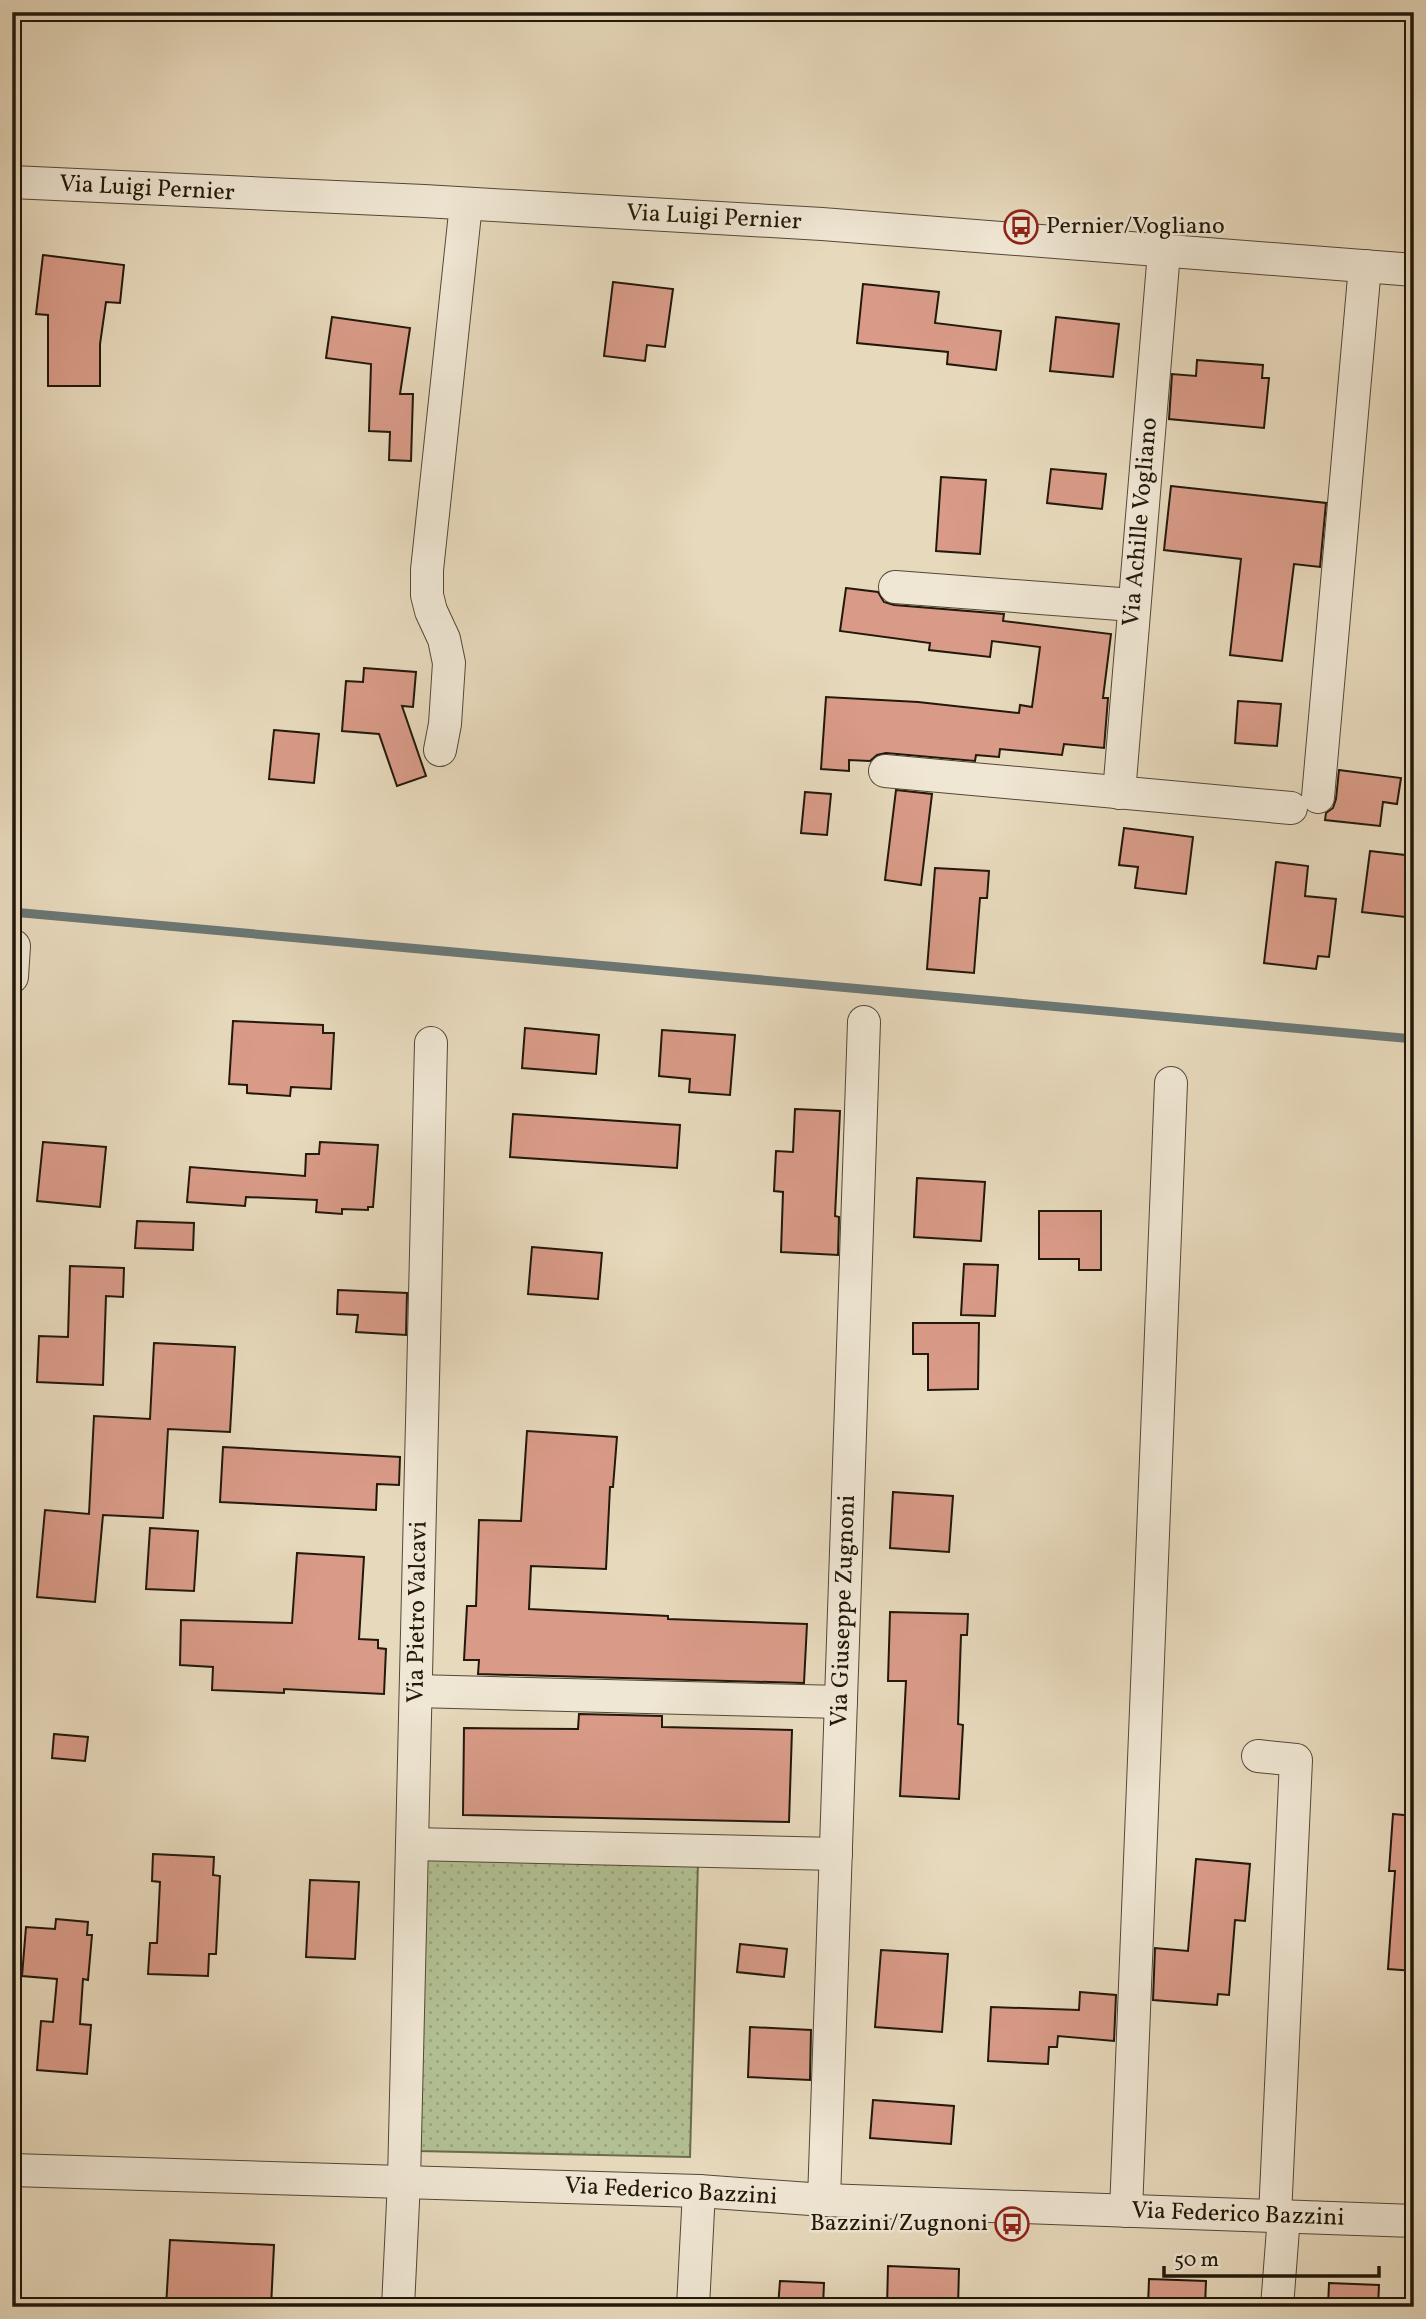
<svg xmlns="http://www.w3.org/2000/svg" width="1426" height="2319" viewBox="0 0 1426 2319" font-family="Vollkorn,serif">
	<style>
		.grass { fill: url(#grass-dots); stroke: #6a6c4f; stroke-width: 2 }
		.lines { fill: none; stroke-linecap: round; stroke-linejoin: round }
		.stream { stroke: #6b7775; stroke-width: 9 }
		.building { fill: #d99b88; stroke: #22180b; stroke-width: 2 }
		.minor-casing { stroke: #534837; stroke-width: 34 }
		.minor { stroke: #efe6d3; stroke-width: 32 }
		.labels { text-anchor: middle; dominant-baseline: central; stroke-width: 5; stroke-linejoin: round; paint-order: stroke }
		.street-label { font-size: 24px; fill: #22180b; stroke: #efe6d3 }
		.poi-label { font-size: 24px; fill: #22180b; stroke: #efe6d3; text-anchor: start }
	</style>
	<defs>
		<pattern id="grass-dots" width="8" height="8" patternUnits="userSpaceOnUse" patternTransform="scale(1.75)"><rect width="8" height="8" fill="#b2c093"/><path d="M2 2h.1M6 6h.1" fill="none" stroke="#99a47d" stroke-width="1.8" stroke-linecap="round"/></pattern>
	</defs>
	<rect width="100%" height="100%" fill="#e7d9bc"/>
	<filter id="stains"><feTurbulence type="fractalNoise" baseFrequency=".00286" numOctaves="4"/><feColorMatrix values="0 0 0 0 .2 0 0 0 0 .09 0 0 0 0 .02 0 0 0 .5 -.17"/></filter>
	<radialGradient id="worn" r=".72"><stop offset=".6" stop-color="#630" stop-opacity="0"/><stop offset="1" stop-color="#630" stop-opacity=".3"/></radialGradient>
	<path class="grass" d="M 426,1855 L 698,1862 L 690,2157 L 418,2151 Z"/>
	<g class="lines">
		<path class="stream" d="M 12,912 L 1414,1039"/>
	</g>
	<g class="building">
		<path d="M 43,255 L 124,265 L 120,303 L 106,302 L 100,344 L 100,386 L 48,386 L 48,315 L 36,314 Z"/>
		<path d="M 613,282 L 673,289 L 665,347 L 647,345 L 645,361 L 604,356 Z"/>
		<path d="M 863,284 L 939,292 L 935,323 L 1001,331 L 996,370 L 947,364 L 948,352 L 857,343 Z"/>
		<path d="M 332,317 L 410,328 L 400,394 L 413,394 L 411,461 L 389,460 L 390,432 L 369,431 L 371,364 L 326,358 Z"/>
		<path d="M 1056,317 L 1119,324 L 1113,377 L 1050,371 Z"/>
		<path d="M 1197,360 L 1263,365 L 1262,378 L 1269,378 L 1264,428 L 1169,419 L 1172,374 L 1196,376 Z"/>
		<path d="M 1051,469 L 1106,474 L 1102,509 L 1047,503 Z"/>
		<path d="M 941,477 L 986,480 L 980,554 L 936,551 Z"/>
		<path d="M 1171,486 L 1326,503 L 1320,567 L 1294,564 L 1282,661 L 1230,655 L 1241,559 L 1164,550 Z"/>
		<path d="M 846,588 L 878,592 L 884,602 L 894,605 L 1004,614 L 1003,621 L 1111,634 L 1103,698 L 1108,698 L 1104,748 L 1064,744 L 1062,755 L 1000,749 L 999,757 L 976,755 L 975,761 L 886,753 L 877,755 L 870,761 L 849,760 L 849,771 L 821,769 L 826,697 L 918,702 L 1019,713 L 1020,705 L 1032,707 L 1040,647 L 992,641 L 990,657 L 929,650 L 930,643 L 840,631 Z"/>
		<path d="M 364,668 L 416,672 L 413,707 L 402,706 L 426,776 L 397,786 L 379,734 L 342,731 L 346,681 L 363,682 Z"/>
		<path d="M 1238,701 L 1281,704 L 1277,746 L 1235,743 Z"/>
		<path d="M 274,730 L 319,734 L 314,783 L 269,779 Z"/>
		<path d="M 1339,770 L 1401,778 L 1397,804 L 1383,802 L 1380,826 L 1325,820 L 1326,813 L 1333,808 L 1336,799 Z"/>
		<path d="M 896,790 L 932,794 L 921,885 L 885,880 Z"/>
		<path d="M 805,792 L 831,794 L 827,835 L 801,833 Z"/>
		<path d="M 1124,828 L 1193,837 L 1186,894 L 1135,888 L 1138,867 L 1119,865 Z"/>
		<path d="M 1370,851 L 1414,856 L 1414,918 L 1362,912 Z"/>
		<path d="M 1276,862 L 1308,866 L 1305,896 L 1336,899 L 1329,957 L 1318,956 L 1316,969 L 1264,963 Z"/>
		<path d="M 935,868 L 989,871 L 987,898 L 980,898 L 974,973 L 927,969 Z"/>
		<path d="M 233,1021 L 323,1025 L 323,1033 L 334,1033 L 331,1089 L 291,1087 L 290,1096 L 247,1093 L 247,1085 L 229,1084 Z"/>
		<path d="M 525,1028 L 599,1035 L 596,1074 L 522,1068 Z"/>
		<path d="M 662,1030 L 735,1035 L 730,1095 L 689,1092 L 690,1079 L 659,1076 Z"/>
		<path d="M 795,1109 L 840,1111 L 835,1216 L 839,1217 L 838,1255 L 781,1252 L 783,1192 L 774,1191 L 776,1151 L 793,1152 Z"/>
		<path d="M 513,1114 L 680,1125 L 677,1168 L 510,1157 Z"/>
		<path d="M 43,1142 L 106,1147 L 100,1207 L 37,1201 Z"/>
		<path d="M 320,1142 L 378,1145 L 373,1207 L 368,1207 L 368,1210 L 342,1209 L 342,1214 L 316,1212 L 317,1200 L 246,1197 L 245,1206 L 187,1202 L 190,1167 L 305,1176 L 306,1154 L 319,1154 Z"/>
		<path d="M 917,1178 L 985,1182 L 981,1241 L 914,1237 Z"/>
		<path d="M 1039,1211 L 1101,1211 L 1101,1270 L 1079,1270 L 1079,1259 L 1039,1259 Z"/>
		<path d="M 137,1221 L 194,1223 L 193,1250 L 135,1248 Z"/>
		<path d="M 532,1247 L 602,1253 L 598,1299 L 528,1294 Z"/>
		<path d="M 964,1264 L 998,1265 L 995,1316 L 961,1315 Z"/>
		<path d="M 70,1266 L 124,1268 L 123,1297 L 106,1296 L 103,1385 L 37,1382 L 39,1336 L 68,1337 Z"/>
		<path d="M 338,1290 L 407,1293 L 406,1335 L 356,1332 L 358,1315 L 337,1314 Z"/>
		<path d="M 913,1323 L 979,1323 L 978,1389 L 928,1390 L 928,1354 L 913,1354 Z"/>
		<path d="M 154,1343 L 235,1347 L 230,1432 L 168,1429 L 163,1518 L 103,1515 L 95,1602 L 37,1597 L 45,1510 L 89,1514 L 94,1416 L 150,1419 Z"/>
		<path d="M 527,1431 L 617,1437 L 613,1487 L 610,1487 L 606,1569 L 531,1566 L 529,1609 L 668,1616 L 668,1619 L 807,1624 L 804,1683 L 478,1674 L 479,1660 L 464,1660 L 467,1606 L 476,1606 L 479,1520 L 521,1521 Z"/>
		<path d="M 223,1447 L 400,1457 L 399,1485 L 377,1484 L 376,1510 L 220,1502 Z"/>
		<path d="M 893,1492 L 953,1496 L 949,1552 L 890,1548 Z"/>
		<path d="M 150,1528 L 198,1531 L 194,1591 L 146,1589 Z"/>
		<path d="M 297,1553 L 364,1557 L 359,1639 L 378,1640 L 378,1648 L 386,1649 L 384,1694 L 284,1689 L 284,1693 L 212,1690 L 213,1667 L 180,1665 L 181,1620 L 292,1623 Z"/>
		<path d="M 890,1612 L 968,1614 L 967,1635 L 961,1635 L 958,1724 L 963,1725 L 959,1799 L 900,1796 L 906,1681 L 888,1681 Z"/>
		<path d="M 579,1714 L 662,1716 L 662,1727 L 792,1730 L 789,1822 L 463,1815 L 464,1728 L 578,1729 Z"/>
		<path d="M 54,1734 L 88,1737 L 85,1761 L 52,1758 Z"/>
		<path d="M 1393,1814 L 1414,1816 L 1414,1971 L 1388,1969 L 1395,1871 L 1389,1871 Z"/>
		<path d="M 153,1854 L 214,1857 L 213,1875 L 220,1876 L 216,1954 L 209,1954 L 208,1976 L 148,1974 L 150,1943 L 157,1943 L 160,1882 L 152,1881 Z"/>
		<path d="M 1196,1859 L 1250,1864 L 1245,1921 L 1235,1920 L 1229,1995 L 1218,1994 L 1217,2005 L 1153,2000 L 1155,1948 L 1188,1951 Z"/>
		<path d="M 310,1880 L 359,1882 L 355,1959 L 306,1957 Z"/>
		<path d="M 56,1919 L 88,1922 L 87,1935 L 92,1935 L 88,1980 L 83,1979 L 80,2024 L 91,2025 L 87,2074 L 37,2070 L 41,2021 L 53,2022 L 57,1979 L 22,1976 L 26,1927 L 55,1929 Z"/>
		<path d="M 740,1944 L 787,1949 L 784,1977 L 737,1972 Z"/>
		<path d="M 881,1950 L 948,1954 L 942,2032 L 875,2027 Z"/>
		<path d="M 1080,1992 L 1116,1995 L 1114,2041 L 1058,2036 L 1057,2047 L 1049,2047 L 1048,2064 L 988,2061 L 991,2007 L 1079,2010 Z"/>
		<path d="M 750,2027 L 811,2030 L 810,2080 L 748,2077 Z"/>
		<path d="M 873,2100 L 954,2106 L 951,2144 L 870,2138 Z"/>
		<path d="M 170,2240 L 274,2245 L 271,2307 L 166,2307 Z"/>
		<path d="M 888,2266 L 959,2269 L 958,2307 L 887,2307 Z"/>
		<path d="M 1149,2279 L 1206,2281 L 1205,2307 L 1148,2307 Z"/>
		<path d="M 780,2281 L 824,2283 L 823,2307 L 778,2307 Z"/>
		<path d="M 1329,2283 L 1379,2285 L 1378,2307 L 1328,2307 Z"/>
	</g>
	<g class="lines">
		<defs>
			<g id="minor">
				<path d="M 12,182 L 424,201 L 822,224 L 1414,270"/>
				<path d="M 895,587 L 1133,605"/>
				<path d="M 440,750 L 445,724 L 449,663 L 444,639 L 431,611 L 427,595 L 427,570 L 466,204"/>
				<path d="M 885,771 L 1291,808"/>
				<path d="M 1119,793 L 1164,252"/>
				<path d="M 1318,797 L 1365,266"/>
				<path d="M 12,977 L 14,946"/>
				<path d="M 416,1691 L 841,1702"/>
				<path d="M 1258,1756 L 1296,1760 L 1275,2216"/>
				<path d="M 412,1844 L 836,1854"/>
				<path d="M 12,2170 L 699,2191 L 824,2200 L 1414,2221"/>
				<path d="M 824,2200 L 864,1022"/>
				<path d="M 1126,2211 L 1171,1083"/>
				<path d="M 398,2307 L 404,2181 L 431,1043"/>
				<path d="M 693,2307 L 699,2191"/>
				<path d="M 1277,2307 L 1284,2216"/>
			</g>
		</defs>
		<use href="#minor" class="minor-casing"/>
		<use href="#minor" class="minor"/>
	</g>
	<defs>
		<symbol id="bus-ring" viewBox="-11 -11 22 22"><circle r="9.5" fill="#efe6d3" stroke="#8f2418" stroke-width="1.5"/><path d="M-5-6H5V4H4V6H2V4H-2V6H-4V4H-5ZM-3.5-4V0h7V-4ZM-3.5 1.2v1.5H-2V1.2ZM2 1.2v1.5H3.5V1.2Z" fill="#8f2418"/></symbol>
	</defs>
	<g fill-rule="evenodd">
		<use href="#bus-ring" x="1002" y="208" width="38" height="38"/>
		<use href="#bus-ring" x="993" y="2205" width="38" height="38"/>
	</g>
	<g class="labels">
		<g class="street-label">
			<text transform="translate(147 189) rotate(3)">Via Luigi Pernier</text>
			<text transform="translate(714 218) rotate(3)">Via Luigi Pernier</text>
			<text transform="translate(1141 522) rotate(-85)">Via Achille Vogliano</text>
			<text transform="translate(844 1611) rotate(-88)">Via Giuseppe Zugnoni</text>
			<text transform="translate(418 1612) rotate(-89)">Via Pietro Valcavi</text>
			<text transform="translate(671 2192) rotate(3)">Via Federico Bazzini</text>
			<text transform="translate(1238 2215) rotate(2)">Via Federico Bazzini</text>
		</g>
		<g class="poi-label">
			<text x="1046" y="227">Pernier/Vogliano</text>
			<text x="988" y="2224" text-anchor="end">Bazzini/Zugnoni</text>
		</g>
	</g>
	<rect width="1426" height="2319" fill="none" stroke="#e7d9bc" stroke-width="42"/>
	<rect x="14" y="14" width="1398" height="2291" fill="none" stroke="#22180b" stroke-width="3.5"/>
	<rect x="21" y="21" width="1384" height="2277" fill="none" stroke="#22180b" stroke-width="2"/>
	<path d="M1164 2266v10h215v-10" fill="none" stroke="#22180b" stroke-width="3.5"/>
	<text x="1174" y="2266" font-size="21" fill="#22180b" stroke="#efe6d3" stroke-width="5" paint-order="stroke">50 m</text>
	<rect width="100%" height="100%" filter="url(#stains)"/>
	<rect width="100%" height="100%" fill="url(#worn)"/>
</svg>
